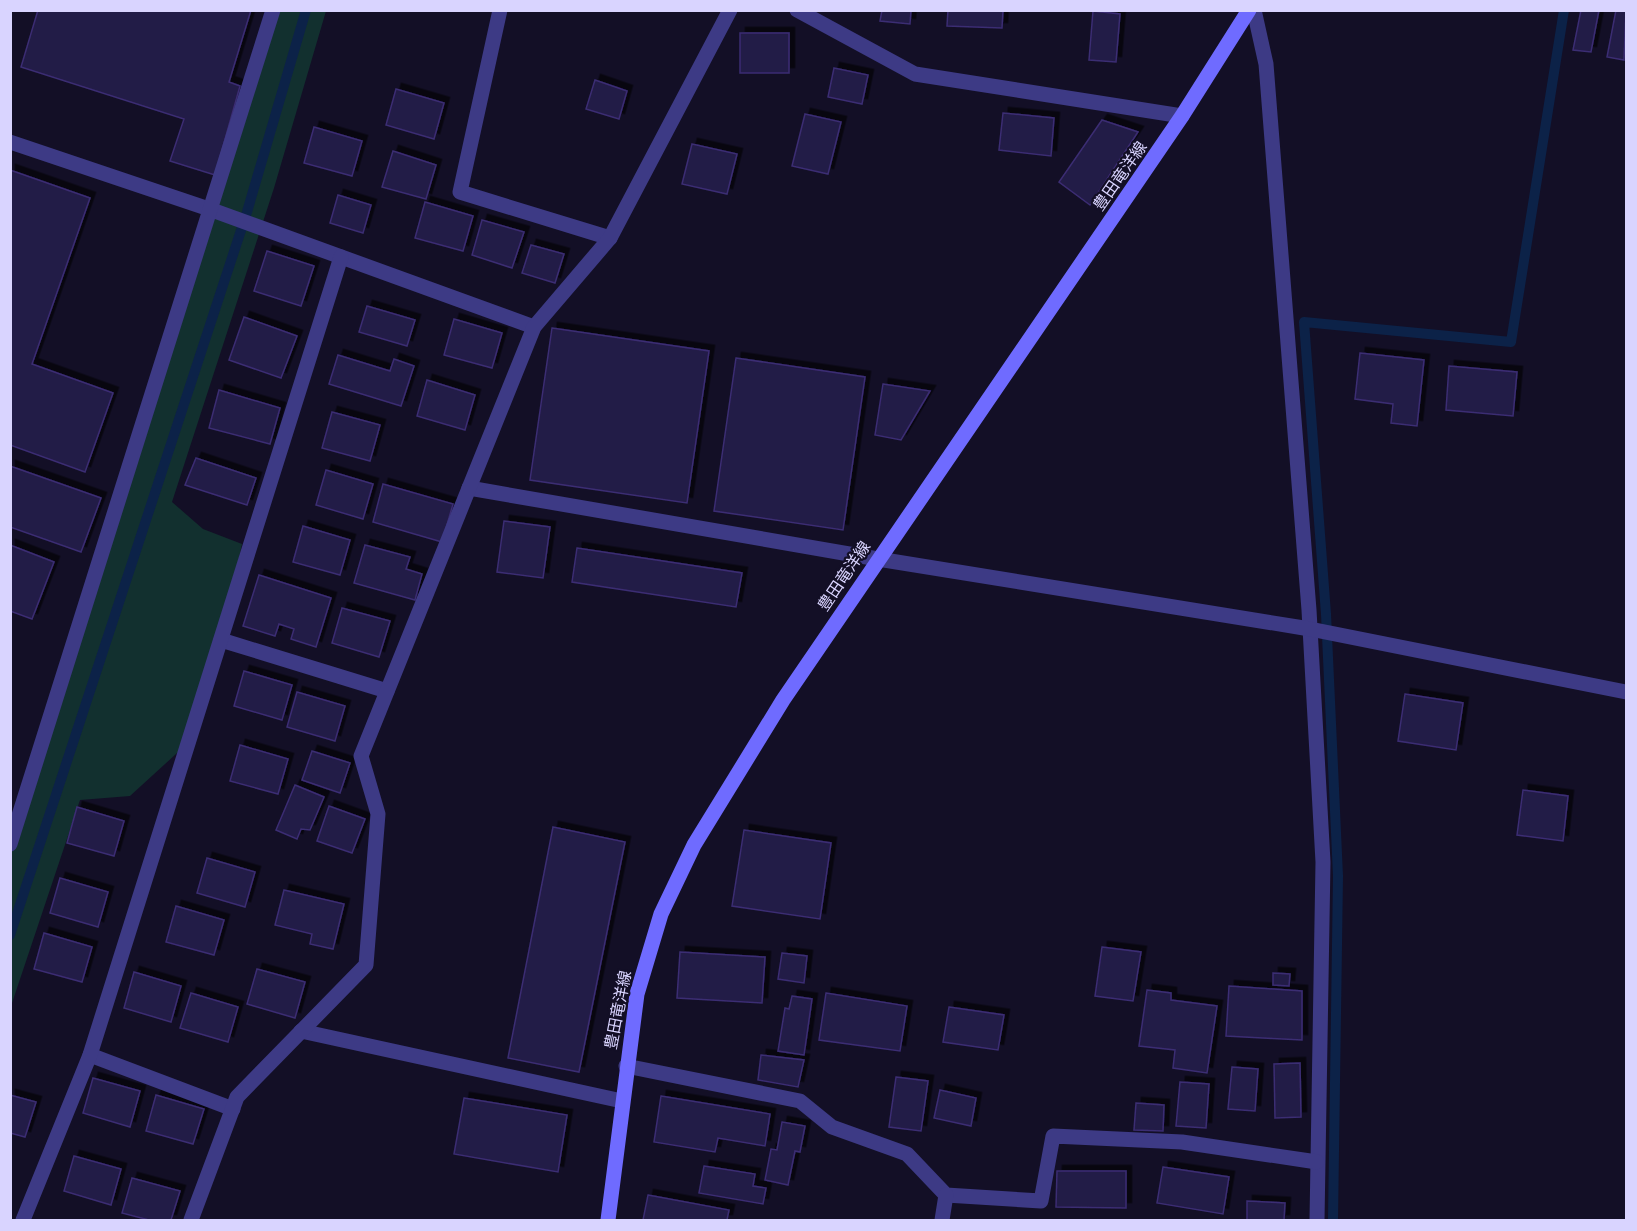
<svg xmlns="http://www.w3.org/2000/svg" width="1637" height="1231" viewBox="0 0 1637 1231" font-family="Arial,'Noto Sans JP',sans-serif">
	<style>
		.green { fill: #12302f }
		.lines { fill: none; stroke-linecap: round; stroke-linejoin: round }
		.stream { stroke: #0c2248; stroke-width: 10 }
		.building { fill: #241b47; stroke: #3b2d73; stroke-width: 1.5; filter: url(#shadow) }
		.minor { stroke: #3d3a85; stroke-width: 15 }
		.secondary { stroke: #6f6bff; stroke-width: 15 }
		.labels { text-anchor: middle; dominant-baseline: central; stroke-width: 4.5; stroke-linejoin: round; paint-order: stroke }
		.street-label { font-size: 16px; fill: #d9d4ff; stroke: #130f26 }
	</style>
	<defs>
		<filter id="shadow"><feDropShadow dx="5.5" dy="-5.5" stdDeviation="0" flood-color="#0009"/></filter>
	</defs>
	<rect width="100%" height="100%" fill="#130f26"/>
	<path class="green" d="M 273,11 L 326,11 L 274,188 L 172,502 L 203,529 L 242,544 L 228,608 L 188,743 L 130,796 L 80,800 L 11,1006 L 11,844 Z"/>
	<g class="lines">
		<g class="stream">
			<path d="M 10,935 L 247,212 L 306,10"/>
			<path d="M 1333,1220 L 1338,876 L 1326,614 L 1304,322 L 1511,342 L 1564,10"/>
		</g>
	</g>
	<g class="building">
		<path d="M 38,10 L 251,10 L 229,82 L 240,86 L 215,175 L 170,161 L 184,119 L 21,67 Z"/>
		<path d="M 882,10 L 911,10 L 910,24 L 880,21 Z"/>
		<path d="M 948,10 L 1003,10 L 1002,28 L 947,26 Z"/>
		<path d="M 1581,10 L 1599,10 L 1591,52 L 1573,50 Z"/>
		<path d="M 1616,10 L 1626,10 L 1624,60 L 1607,57 Z"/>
		<path d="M 1093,11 L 1120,14 L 1116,62 L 1089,60 Z"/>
		<rect x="740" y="33" width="49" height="40"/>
		<path d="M 834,68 L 868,75 L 862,104 L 828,97 Z"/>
		<path d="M 595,80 L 627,91 L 619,119 L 586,109 Z"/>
		<path d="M 396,89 L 444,103 L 434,139 L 386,125 Z"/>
		<path d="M 1003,113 L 1054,118 L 1051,156 L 999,150 Z"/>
		<path d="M 805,114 L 841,122 L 828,174 L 792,166 Z"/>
		<path d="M 1102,120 L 1138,132 L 1090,205 L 1059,182 Z"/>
		<path d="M 314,127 L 362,141 L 352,176 L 304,163 Z"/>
		<path d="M 692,144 L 737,154 L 727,194 L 682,184 Z"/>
		<path d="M 393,151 L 436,165 L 426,199 L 382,187 Z"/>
		<path d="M 10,170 L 90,198 L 32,364 L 113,393 L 85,472 L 10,445 Z"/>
		<path d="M 338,195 L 371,205 L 363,233 L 330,223 Z"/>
		<path d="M 425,202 L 473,216 L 463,251 L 415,238 Z"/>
		<path d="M 482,220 L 524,232 L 512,268 L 472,255 Z"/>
		<path d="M 531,245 L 564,254 L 555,283 L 522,273 Z"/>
		<path d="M 267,251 L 314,266 L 301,306 L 254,291 Z"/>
		<path d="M 367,306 L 415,320 L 407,346 L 359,332 Z"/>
		<path d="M 244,317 L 297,336 L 281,378 L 229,360 Z"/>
		<path d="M 454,319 L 502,333 L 492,368 L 444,355 Z"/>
		<path d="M 552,328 L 709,351 L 687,503 L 530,480 Z"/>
		<path d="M 1360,353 L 1424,360 L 1417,426 L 1391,423 L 1393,404 L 1355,399 Z"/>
		<path d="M 338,355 L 390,371 L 394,359 L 414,366 L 401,406 L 329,384 Z"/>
		<path d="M 736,358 L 865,377 L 843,530 L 714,511 Z"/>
		<path d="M 1449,366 L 1517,372 L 1513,416 L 1446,410 Z"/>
		<path d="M 427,380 L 475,395 L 465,430 L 417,416 Z"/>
		<path d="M 883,384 L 930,391 L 901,440 L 875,435 Z"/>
		<path d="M 219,390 L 280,408 L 270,444 L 209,428 Z"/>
		<path d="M 332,412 L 380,425 L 370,461 L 322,448 Z"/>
		<path d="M 196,458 L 256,478 L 247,505 L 185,485 Z"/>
		<path d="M 10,466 L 101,498 L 81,552 L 10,527 Z"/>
		<path d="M 326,470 L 373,484 L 363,519 L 316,505 Z"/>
		<path d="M 383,484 L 453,504 L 442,542 L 373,522 Z"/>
		<path d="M 504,521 L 550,527 L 543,578 L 497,572 Z"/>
		<path d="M 303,526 L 350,540 L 340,575 L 293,562 Z"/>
		<path d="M 10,545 L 54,562 L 32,619 L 10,611 Z"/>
		<path d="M 365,545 L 410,557 L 406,569 L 422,574 L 415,600 L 354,583 Z"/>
		<path d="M 577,548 L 742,573 L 736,607 L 572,582 Z"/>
		<path d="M 259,575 L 331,598 L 316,647 L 291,639 L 294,629 L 279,624 L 275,636 L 243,626 Z"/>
		<path d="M 342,608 L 390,621 L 379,657 L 332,643 Z"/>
		<path d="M 244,671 L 292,685 L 282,720 L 234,706 Z"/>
		<path d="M 297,692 L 345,706 L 335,741 L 287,727 Z"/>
		<path d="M 1405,694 L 1463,703 L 1456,750 L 1398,741 Z"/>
		<path d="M 240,745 L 288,759 L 278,794 L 230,781 Z"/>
		<path d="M 312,751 L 350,763 L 340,793 L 302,780 Z"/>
		<path d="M 295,785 L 324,797 L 310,830 L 301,829 L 297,839 L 276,830 Z"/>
		<path d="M 1523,790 L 1568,796 L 1563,841 L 1517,835 Z"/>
		<path d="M 329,806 L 365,819 L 352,853 L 317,841 Z"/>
		<path d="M 77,807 L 124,821 L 114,856 L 67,843 Z"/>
		<path d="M 553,827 L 625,842 L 579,1072 L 508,1058 Z"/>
		<path d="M 744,830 L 831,843 L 820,919 L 732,906 Z"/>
		<path d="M 207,858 L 255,872 L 245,907 L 197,893 Z"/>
		<path d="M 60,878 L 108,892 L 98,927 L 50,913 Z"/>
		<path d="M 284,890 L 344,904 L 333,949 L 310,944 L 312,934 L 275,925 Z"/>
		<path d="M 176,906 L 224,920 L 214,955 L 166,942 Z"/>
		<path d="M 44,933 L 92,947 L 82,982 L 34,969 Z"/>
		<path d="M 1102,947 L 1141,952 L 1133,1001 L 1095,996 Z"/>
		<path d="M 680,952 L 765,957 L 762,1003 L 677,998 Z"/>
		<path d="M 782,953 L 807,956 L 804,983 L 778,979 Z"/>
		<path d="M 257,969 L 305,982 L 295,1018 L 247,1004 Z"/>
		<path d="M 134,972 L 181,986 L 171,1022 L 124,1008 Z"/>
		<path d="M 1273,973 L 1290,974 L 1289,986 L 1273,985 Z"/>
		<path d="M 1229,986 L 1302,991 L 1302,1040 L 1226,1036 Z"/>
		<path d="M 1147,990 L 1171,993 L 1171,1000 L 1217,1006 L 1207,1073 L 1173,1068 L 1175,1050 L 1139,1046 Z"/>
		<path d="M 191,993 L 238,1007 L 228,1042 L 180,1028 Z"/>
		<path d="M 826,993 L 907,1006 L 900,1051 L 819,1040 Z"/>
		<path d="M 792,996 L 812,999 L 804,1055 L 778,1051 L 785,1008 L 789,1009 Z"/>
		<path d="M 949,1007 L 1004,1015 L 998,1050 L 943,1042 Z"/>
		<path d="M 761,1055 L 804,1060 L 798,1087 L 758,1080 Z"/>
		<path d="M 1300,1063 L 1301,1117 L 1275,1118 L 1274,1064 Z"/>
		<path d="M 1232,1067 L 1258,1069 L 1255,1111 L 1228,1109 Z"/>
		<path d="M 896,1077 L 928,1081 L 921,1131 L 889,1127 Z"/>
		<path d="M 93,1078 L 140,1091 L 130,1127 L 83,1113 Z"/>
		<path d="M 1180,1082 L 1209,1084 L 1206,1128 L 1176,1126 Z"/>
		<path d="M 940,1090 L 976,1098 L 971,1126 L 934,1118 Z"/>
		<path d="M 10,1095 L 36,1102 L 25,1137 L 10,1133 Z"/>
		<path d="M 156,1095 L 204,1109 L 193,1144 L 146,1131 Z"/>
		<path d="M 661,1096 L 770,1114 L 765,1146 L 718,1138 L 715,1152 L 654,1142 Z"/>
		<path d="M 464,1098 L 567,1115 L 558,1172 L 454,1154 Z"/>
		<path d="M 1136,1103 L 1164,1105 L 1163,1131 L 1134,1130 Z"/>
		<path d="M 782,1122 L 805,1126 L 800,1152 L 795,1151 L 788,1185 L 765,1180 L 771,1149 L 777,1150 Z"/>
		<path d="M 74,1156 L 121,1169 L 111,1205 L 64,1191 Z"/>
		<path d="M 704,1166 L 755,1174 L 753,1186 L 766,1188 L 763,1204 L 699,1193 Z"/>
		<path d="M 1163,1167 L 1229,1177 L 1223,1214 L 1157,1203 Z"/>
		<path d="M 1057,1171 L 1126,1171 L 1126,1208 L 1056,1207 Z"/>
		<path d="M 132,1178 L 180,1191 L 171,1220 L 149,1220 L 122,1213 Z"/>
		<path d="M 648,1195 L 729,1210 L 727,1220 L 643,1220 Z"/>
		<path d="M 1247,1201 L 1285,1203 L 1284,1220 L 1247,1220 Z"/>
	</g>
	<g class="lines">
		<g class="minor">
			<path d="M 500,10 L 460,192 L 610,238"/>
			<path d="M 797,10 L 915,74 L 1182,116"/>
			<path d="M 1254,10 L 1266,64 L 1309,610 L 1323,862 L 1317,1220"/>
			<path d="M 10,142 L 212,210 L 534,327"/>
			<path d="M 469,488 L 878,559 L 1310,629 L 1626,692"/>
			<path d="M 221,640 L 387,691"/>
			<path d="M 10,844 L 273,10"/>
			<path d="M 301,1031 L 622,1101"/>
			<path d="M 90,1055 L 233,1109"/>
			<path d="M 626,1066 L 800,1101 L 832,1127 L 907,1154 L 946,1195 L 1041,1201 L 1053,1136 L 1182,1142 L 1317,1162"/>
			<path d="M 23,1220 L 90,1055 L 341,257"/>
			<path d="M 191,1220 L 237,1097 L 366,965 L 378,814 L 361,756 L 534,327 L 610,238 L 730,10"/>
			<path d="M 942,1220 L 946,1195"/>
		</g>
		<path class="secondary" d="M 608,1220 L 637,994 L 661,914 L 694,845 L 783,700 L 1182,116 L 1249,10"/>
	</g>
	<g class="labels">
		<g class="street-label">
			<text transform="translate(1120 176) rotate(-55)">豊田竜洋線</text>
			<text transform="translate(844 576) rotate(-56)">豊田竜洋線</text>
			<text transform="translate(618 1010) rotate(-79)">豊田竜洋線</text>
		</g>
	</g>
	<rect width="1637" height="1231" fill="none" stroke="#d9d4ff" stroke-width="24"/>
</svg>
